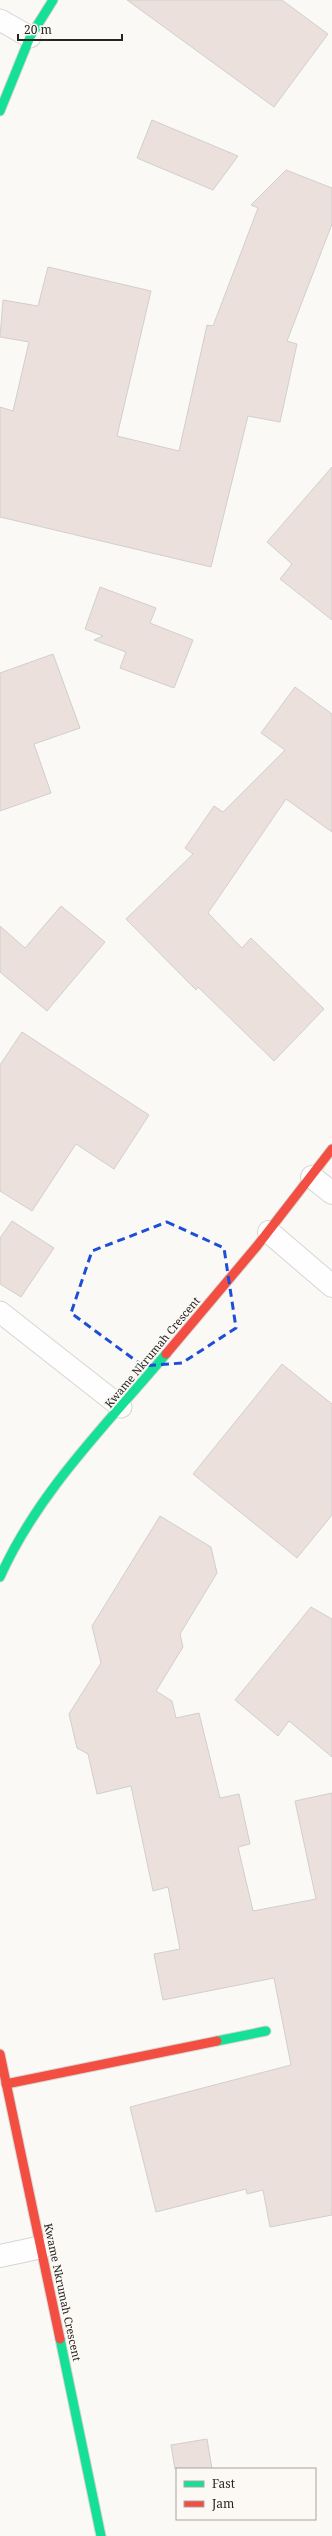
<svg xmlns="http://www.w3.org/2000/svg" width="332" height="2536" viewBox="0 0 332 2536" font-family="'Noto Serif',serif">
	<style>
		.building { fill: #ebe0db; stroke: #d1cfcd }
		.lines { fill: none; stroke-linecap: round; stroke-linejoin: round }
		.lane-casing { stroke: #d7d5d3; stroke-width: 23 }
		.street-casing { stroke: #d7d5d3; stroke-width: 24 }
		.fast-casing { stroke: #d7d5d3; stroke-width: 11 }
		.jam-casing { stroke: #d7d5d3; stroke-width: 11 }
		.lane { stroke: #fefefe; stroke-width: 21 }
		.street { stroke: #fefefe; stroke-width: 22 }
		.fast { stroke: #16e098; stroke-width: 9 }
		.jam { stroke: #f24e42; stroke-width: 9 }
		.marked { fill: none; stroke: #1d4ed8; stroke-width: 3; stroke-dasharray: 8 5; stroke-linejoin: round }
		.labels { text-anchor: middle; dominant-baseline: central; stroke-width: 4; stroke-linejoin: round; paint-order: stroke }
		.street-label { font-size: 11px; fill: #262523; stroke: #fcf9f5 }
	</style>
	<rect width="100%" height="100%" fill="#fbf9f6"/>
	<g class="building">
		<path d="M 127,0 L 282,0 L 328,34 L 274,107 Z"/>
		<path d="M 152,120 L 238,156 L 213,190 L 137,158 Z"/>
		<path d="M 286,170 L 332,188 L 332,224 L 287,341 L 297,344 L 280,422 L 248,416 L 211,567 L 0,517 L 0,407 L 13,411 L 29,342 L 0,337 L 3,300 L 38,306 L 48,267 L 151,291 L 117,436 L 179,451 L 207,325 L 213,326 L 258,208 L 251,205 Z"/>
		<path d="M 332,467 L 332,620 L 280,579 L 292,564 L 267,542 Z"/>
		<path d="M 100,587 L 156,608 L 150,623 L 193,640 L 174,688 L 120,668 L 126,652 L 94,640 L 103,636 L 85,629 Z"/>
		<path d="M 53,654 L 80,728 L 34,744 L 51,793 L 0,811 L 0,673 Z"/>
		<path d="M 295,687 L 332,714 L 332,832 L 286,799 L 208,913 L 242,948 L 251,938 L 324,1009 L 274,1061 L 198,987 L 196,990 L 126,919 L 193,854 L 185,848 L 214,806 L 223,812 L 285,750 L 261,733 Z"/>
		<path d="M 61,906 L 105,942 L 47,1011 L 0,972 L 0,926 L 25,948 Z"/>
		<path d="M 22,1032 L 149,1115 L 114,1169 L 76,1144 L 32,1211 L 0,1191 L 0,1065 Z"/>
		<path d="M 12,1221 L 54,1248 L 21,1297 L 0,1284 L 0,1238 Z"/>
		<path d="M 282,1364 L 332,1404 L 332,1515 L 297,1558 L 193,1474 Z"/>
		<path d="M 160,1516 L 211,1547 L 217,1573 L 180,1634 L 183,1647 L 156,1691 L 172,1701 L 176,1718 L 199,1713 L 220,1798 L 239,1794 L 250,1844 L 238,1847 L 253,1911 L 316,1899 L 295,1801 L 332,1793 L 332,2215 L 270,2227 L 263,2190 L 247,2194 L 246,2189 L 156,2212 L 130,2107 L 291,2065 L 274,1978 L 163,2000 L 154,1954 L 180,1949 L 168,1887 L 153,1891 L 131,1786 L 97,1794 L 88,1754 L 77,1748 L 69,1714 L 101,1663 L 92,1626 Z"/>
		<path d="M 311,1607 L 332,1619 L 332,1757 L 289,1721 L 278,1736 L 235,1700 Z"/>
		<path d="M 207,2439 L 212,2469 L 175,2469 L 171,2445 Z"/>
	</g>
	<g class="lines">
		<defs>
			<g id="lane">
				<path d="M 0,20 L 30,37"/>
				<path d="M 0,1312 L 121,1407"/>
			</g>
			<g id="street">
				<path d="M 312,1177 L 332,1193"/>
				<path d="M 269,1232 L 332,1286"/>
				<path d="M 0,2256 L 42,2247"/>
			</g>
			<g id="fast">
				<path d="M 0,111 L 30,37 L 53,0"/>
				<path d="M 0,1577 C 38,1492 106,1425 166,1354"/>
				<path d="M 217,2041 L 266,2031"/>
				<path d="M 60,2339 L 101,2536"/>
			</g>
			<g id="jam">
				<path d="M 166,1354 L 257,1246 L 332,1149"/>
				<path d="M 0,2054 L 60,2339"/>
				<path d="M 6,2084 L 217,2041"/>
			</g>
		</defs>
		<use href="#lane" class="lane-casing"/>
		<use href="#street" class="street-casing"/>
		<use href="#fast" class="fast-casing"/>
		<use href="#jam" class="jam-casing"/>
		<use href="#lane" class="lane"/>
		<use href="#street" class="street"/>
		<use href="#fast" class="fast"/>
		<use href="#jam" class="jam"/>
	</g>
	<path class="marked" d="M 167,1222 L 224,1248 L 236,1328 L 182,1363 L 143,1366 L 71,1313 L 92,1251 Z"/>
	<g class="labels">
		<g class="street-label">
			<text transform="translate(152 1352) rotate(-50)">Kwame Nkrumah Crescent</text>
			<text transform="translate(63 2292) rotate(78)">Kwame Nkrumah Crescent</text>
		</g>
	</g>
	<rect x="176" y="2468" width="140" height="52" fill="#fcf9f5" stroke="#a6a4a1"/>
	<rect x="184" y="2481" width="20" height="6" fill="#16e098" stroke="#a6a4a1"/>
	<text x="212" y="2488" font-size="12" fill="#262523">Fast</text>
	<rect x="184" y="2501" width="20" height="6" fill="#f24e42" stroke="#a6a4a1"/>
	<text x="212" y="2508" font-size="12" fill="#262523">Jam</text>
	<path d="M18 34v6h104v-6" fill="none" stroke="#262523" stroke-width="2"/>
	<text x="24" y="34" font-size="12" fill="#262523" stroke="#fcf9f5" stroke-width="3" paint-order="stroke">20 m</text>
</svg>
